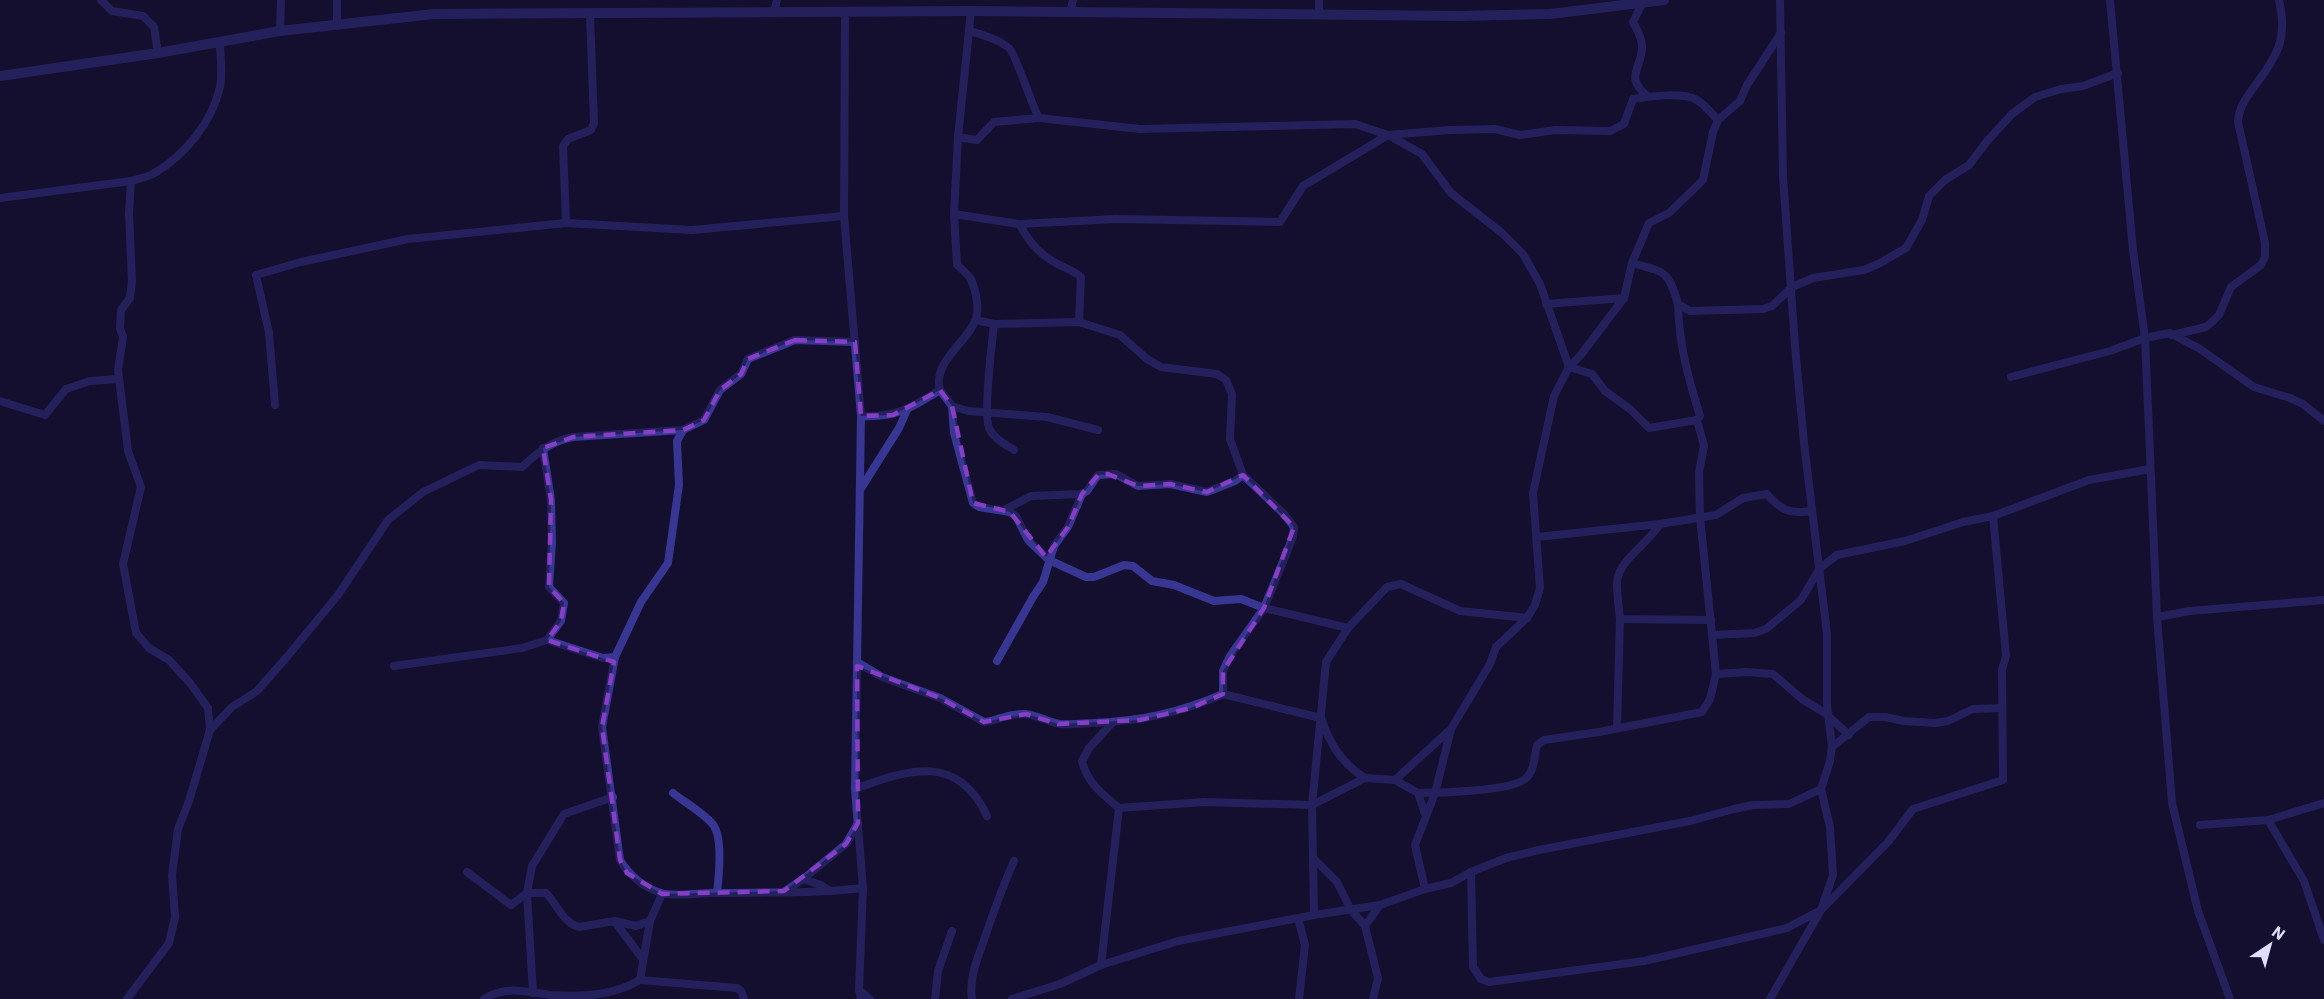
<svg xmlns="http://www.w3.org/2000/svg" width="2324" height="999" viewBox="0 0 2324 999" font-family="'IBM Plex Sans',sans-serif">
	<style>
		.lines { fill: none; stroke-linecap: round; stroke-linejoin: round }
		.minor { stroke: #373693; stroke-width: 8 }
		.tertiary { stroke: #373693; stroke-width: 10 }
		.marked { fill: none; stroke: #853ec5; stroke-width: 4.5; stroke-dasharray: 12 8; stroke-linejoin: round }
	</style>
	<rect width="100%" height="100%" fill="#140f2f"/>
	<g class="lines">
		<g class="minor">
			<path d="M 101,0 L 112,11 L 143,16 L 154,27 L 158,53"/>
			<path d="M 337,0 L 337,25"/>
			<path d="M 1319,0 L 1319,14"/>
			<path d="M 2110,0 L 2133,250 L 2145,338 L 2157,617 L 2172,803 L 2198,911 L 2230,999"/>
			<path d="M 1643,2 L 1633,22 C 1637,30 1643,39 1642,49 C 1640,71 1625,77 1647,96"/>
			<path d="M 774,12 L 777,0"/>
			<path d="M 845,12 L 844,216 L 861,416 L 855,789 L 863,888 L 859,990 L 861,999"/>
			<path d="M 1070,12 L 1073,0"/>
			<path d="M 280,31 L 281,0"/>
			<path d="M 970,31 C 983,35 998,39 1009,48 C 1016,54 1031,104 1039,118"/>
			<path d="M 958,137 L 977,140 L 994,122 L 1039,118 L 1140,129 L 1355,124 L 1388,135 L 1422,154 L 1451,193 L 1502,233 L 1523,254 L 1540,284 L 1569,367 L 1592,374 L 1605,391 L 1630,409 L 1649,428 L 1697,420"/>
			<path d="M 0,198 L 131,181"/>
			<path d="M 954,214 L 1019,224 L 1116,219 L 1280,222 L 1303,186 L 1388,135 L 1450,130 L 1495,129 L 1520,135 L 1555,130 L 1610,131 L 1624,124 L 1633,99 C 1648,96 1684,92 1697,100 C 1704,104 1712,114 1718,120"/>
			<path d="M 566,223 L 563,146 L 568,139 L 591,130 L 594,123 L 590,14"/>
			<path d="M 1019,224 C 1028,239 1036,251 1051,260 C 1061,267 1071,269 1081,277 L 1079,322"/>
			<path d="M 1632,263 C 1665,272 1668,270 1678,304 L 1690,311 L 1763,309 L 1772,306 L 1792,287 L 1813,278 L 1864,270 L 1880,263 L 1906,248 L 1922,220 L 1929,196 L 1945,180 L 1969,165 L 1988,140 L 2012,114 L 2035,97 L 2061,89 L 2083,86 L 2118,73"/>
			<path d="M 1546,304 L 1624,298"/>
			<path d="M 976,320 L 994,324"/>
			<path d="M 2172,335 L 2206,327 L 2212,322 L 2219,315 L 2231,287 L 2261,265 L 2265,257 L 2265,243 L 2238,122 C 2239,104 2249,95 2259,80 C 2280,52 2287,35 2279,0"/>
			<path d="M 855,342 L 795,340 L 748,359 L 741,374 L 720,390 L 704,420 L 683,430 L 677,441 L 679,485 L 668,563 L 641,602 L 615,657 L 602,727 L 620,860 C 629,875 644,888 661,893 C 673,897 699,893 712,893 C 762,892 813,894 863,888"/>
			<path d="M 2011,377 L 2110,351 L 2145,338 L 2170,333 L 2200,349 L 2254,387 L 2290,398 L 2303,404 L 2324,421"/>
			<path d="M 940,390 L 952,406 L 968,411 L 1047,417 L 1098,430"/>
			<path d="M 0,401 L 45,415 L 66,389 L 90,381 L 118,379"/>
			<path d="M 275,405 L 269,333 L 256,275 L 301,262 L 408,239 L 566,223 L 692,230 L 844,216"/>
			<path d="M 952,406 L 954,433 L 973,503 L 979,507 L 1010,512 L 1016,516 L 1028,540 L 1049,560 L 1086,577 L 1094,577 L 1124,565 L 1133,566 L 1152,581 L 1174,585 L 1214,601 L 1241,599 L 1264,608 L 1348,628"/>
			<path d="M 861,416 C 896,418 911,408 940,390 C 932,361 969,342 976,318 C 979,310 977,303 976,295 C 972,278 970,276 957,265 L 954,214 L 958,137 L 971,11"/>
			<path d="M 543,448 L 551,500 L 552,542 L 549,587 L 564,603 L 561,621 L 547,640"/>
			<path d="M 860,490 L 899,428 L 907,410"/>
			<path d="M 1004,510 L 1031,496 L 1082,494 L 1087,491 L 1098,475 L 1116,474 L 1138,486 L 1170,484 L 1207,492 L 1235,481 L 1243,475"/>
			<path d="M 1660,524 C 1649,542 1625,556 1618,576 C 1615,584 1619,608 1620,619 L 1711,620"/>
			<path d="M 1537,537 L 1660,524 L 1716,515 L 1743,498 L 1767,494 C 1781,511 1790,514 1812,511"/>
			<path d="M 2157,617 L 2190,611 L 2324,600"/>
			<path d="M 1713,635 L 1754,633 L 1766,629 L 1801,600 L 1820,568 L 1837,555 L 1905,541 L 1963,522 L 1993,516 L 2089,480 L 2150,469"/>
			<path d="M 997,661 L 1033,597 L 1043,582 L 1054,546 L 1068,527 L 1082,494"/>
			<path d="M 857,662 L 882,677 L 940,698 L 984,722 C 998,721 1006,713 1025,714 C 1037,715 1048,722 1060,724 C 1070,725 1082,723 1093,723 C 1141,721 1179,713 1223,694 L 1223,671 L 1230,656 L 1264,608 L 1293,537 L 1294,527 L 1284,514 L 1243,475 L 1230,439 L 1232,394 L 1226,380 L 1217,374 L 1161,367 L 1147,359 L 1120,335 L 1079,322 L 994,324 C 992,343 983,414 989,428 C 993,438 1005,444 1014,450"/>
			<path d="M 394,666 L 522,648 L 547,640 L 603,658 L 615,657"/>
			<path d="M 1716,674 L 1746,672 L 1773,674 L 1802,699 L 1825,713 L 1849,735"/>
			<path d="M 1223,694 L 1321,718 C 1330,744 1341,763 1365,778"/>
			<path d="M 1113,722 L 1089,748 L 1082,761 C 1086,781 1103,795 1119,808 L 1204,802 L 1312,805 L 1365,778 L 1395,780 L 1451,729"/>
			<path d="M 1617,728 L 1620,619"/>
			<path d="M 210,730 L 232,707 L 257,691 L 286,658 L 338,595 L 388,520 L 423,492 L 479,465 L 522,467 C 539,452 551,441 573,437 L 683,430"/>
			<path d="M 1832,747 L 1869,717 L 1885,717 L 1904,721 L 1935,723 L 1948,721 L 1973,709 L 2002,708"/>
			<path d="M 1395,780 L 1418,793 L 1425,814"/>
			<path d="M 855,789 C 909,769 958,753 987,816"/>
			<path d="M 673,793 C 683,801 708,816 714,826 C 723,840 719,876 717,893"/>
			<path d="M 1418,793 C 1438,793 1510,791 1525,779 C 1535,771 1534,757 1537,745 L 1544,740 L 1599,732 L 1702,712 L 1710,699 L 1716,674 L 1700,517 L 1699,472 L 1704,446 L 1697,420 L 1700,416 C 1688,377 1679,345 1678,304"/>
			<path d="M 2268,820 L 2304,881 L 2324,940"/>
			<path d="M 2200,825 L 2268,820 L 2324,803"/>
			<path d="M 1313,858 L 1337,882 L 1351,910 L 1365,926"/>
			<path d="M 467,872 L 511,905 L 527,893 L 546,893 C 557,904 563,923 579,927 L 615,921 L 636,926 L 650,921"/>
			<path d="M 1471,872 L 1473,967 L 1481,979 L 1489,982 L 1644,961 L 1787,928 L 1821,910 L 1888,842 L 1913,809 L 2003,780 L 2002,670 L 2006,656 L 1993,516"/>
			<path d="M 803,879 L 821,885 L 830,891"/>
			<path d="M 1425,889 L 1415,845 L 1435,793 L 1451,729 L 1490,664 L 1496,647 L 1527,618 L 1535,605 L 1540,588 L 1533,493 L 1554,396 L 1569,367 L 1580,356 L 1624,298 L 1632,263 L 1649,223 L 1669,213 L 1703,180 L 1713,132 L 1718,120 L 1740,101 L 1747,85 L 1781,33"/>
			<path d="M 785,891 L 803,879 L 846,844 L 858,823"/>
			<path d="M 662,894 L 650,921 L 640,980 L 737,988 L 741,991 L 744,999"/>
			<path d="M 1314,915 L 1312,805 L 1326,662 L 1348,628 L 1387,587 L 1401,584 L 1460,611 L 1527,618"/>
			<path d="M 1298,918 L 1305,945 L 1299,999"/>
			<path d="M 615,922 L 642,958"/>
			<path d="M 1101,965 L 1119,808"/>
			<path d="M 859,990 L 870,999"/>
			<path d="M 533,993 L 527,893 L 532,866 L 564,814 L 613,797"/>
			<path d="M 127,999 L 169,943 L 175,917 L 172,875 L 178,829 L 189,801 L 210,730 L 208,708 L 190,683 L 169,660 L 149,648 L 136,633 L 123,564 L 141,487 L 128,451 L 118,370 L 123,337 L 120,328 L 121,310 L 130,298 L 132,281 L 129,213 L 131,181 C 138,179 147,177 153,174 C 184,156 212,123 220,87 C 223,73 220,55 220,41"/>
			<path d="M 484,999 C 505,985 527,992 551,995 C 583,997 612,996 640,980"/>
			<path d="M 935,999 L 938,971 L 952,931"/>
			<path d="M 972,999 C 969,977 977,960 984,940 C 993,913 1002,888 1014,861"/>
			<path d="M 1012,999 L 1060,984 L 1101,965 L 1178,941 L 1314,915 L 1380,905 L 1425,889 L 1451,883 L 1471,872 L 1506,858 L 1539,850 L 1690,821 L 1734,809 L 1753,805 L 1789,804 L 1821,789"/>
			<path d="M 1373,999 L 1378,978 L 1365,926 L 1380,905"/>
			<path d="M 1770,999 L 1821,910 L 1833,875 L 1830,827 L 1821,789 L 1830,761 L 1832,747 L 1827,705 L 1827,634 L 1804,443 L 1795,346 L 1783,177 L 1780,0"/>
		</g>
		<path class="tertiary" d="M 0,76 L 158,53 L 280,31 L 434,14 L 971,11 L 1461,16 L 1550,14 L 1664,0"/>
	</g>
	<path d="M0 0H2324V999H0ZM 795,340 L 855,342 L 861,416 L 893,415 L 940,390 L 952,406 L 973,503 L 1010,512 L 1046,557 L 1068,527 L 1082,494 L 1098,475 L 1108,474 L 1138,486 L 1170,484 L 1207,492 L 1243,475 L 1294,527 L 1264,608 L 1223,671 L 1223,694 L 1191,708 L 1140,720 L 1058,724 L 1026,714 L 984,722 L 940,698 L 857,666 L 858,823 L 846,844 L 784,891 L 662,894 L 627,873 L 620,860 L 602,727 L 614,662 L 547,640 L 561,621 L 564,603 L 549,587 L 551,500 L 543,448 L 573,437 L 683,430 L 704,420 L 720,390 L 741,374 L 748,359 Z" fill="#140f2f" fill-opacity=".55" fill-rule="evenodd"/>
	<path class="marked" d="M 795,340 L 855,342 L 861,416 L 893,415 L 940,390 L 952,406 L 973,503 L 1010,512 L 1046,557 L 1068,527 L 1082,494 L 1098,475 L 1108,474 L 1138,486 L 1170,484 L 1207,492 L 1243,475 L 1294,527 L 1264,608 L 1223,671 L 1223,694 L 1191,708 L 1140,720 L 1058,724 L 1026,714 L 984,722 L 940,698 L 857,666 L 858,823 L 846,844 L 784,891 L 662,894 L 627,873 L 620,860 L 602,727 L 614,662 L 547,640 L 561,621 L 564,603 L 549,587 L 551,500 L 543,448 L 573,437 L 683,430 L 704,420 L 720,390 L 741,374 L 748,359 Z"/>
	<g transform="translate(2270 945) rotate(36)" stroke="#140f2f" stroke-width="4.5" paint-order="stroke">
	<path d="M0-4.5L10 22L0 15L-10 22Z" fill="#e0deff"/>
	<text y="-9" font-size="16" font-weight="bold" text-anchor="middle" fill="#e0deff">N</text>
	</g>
</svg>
